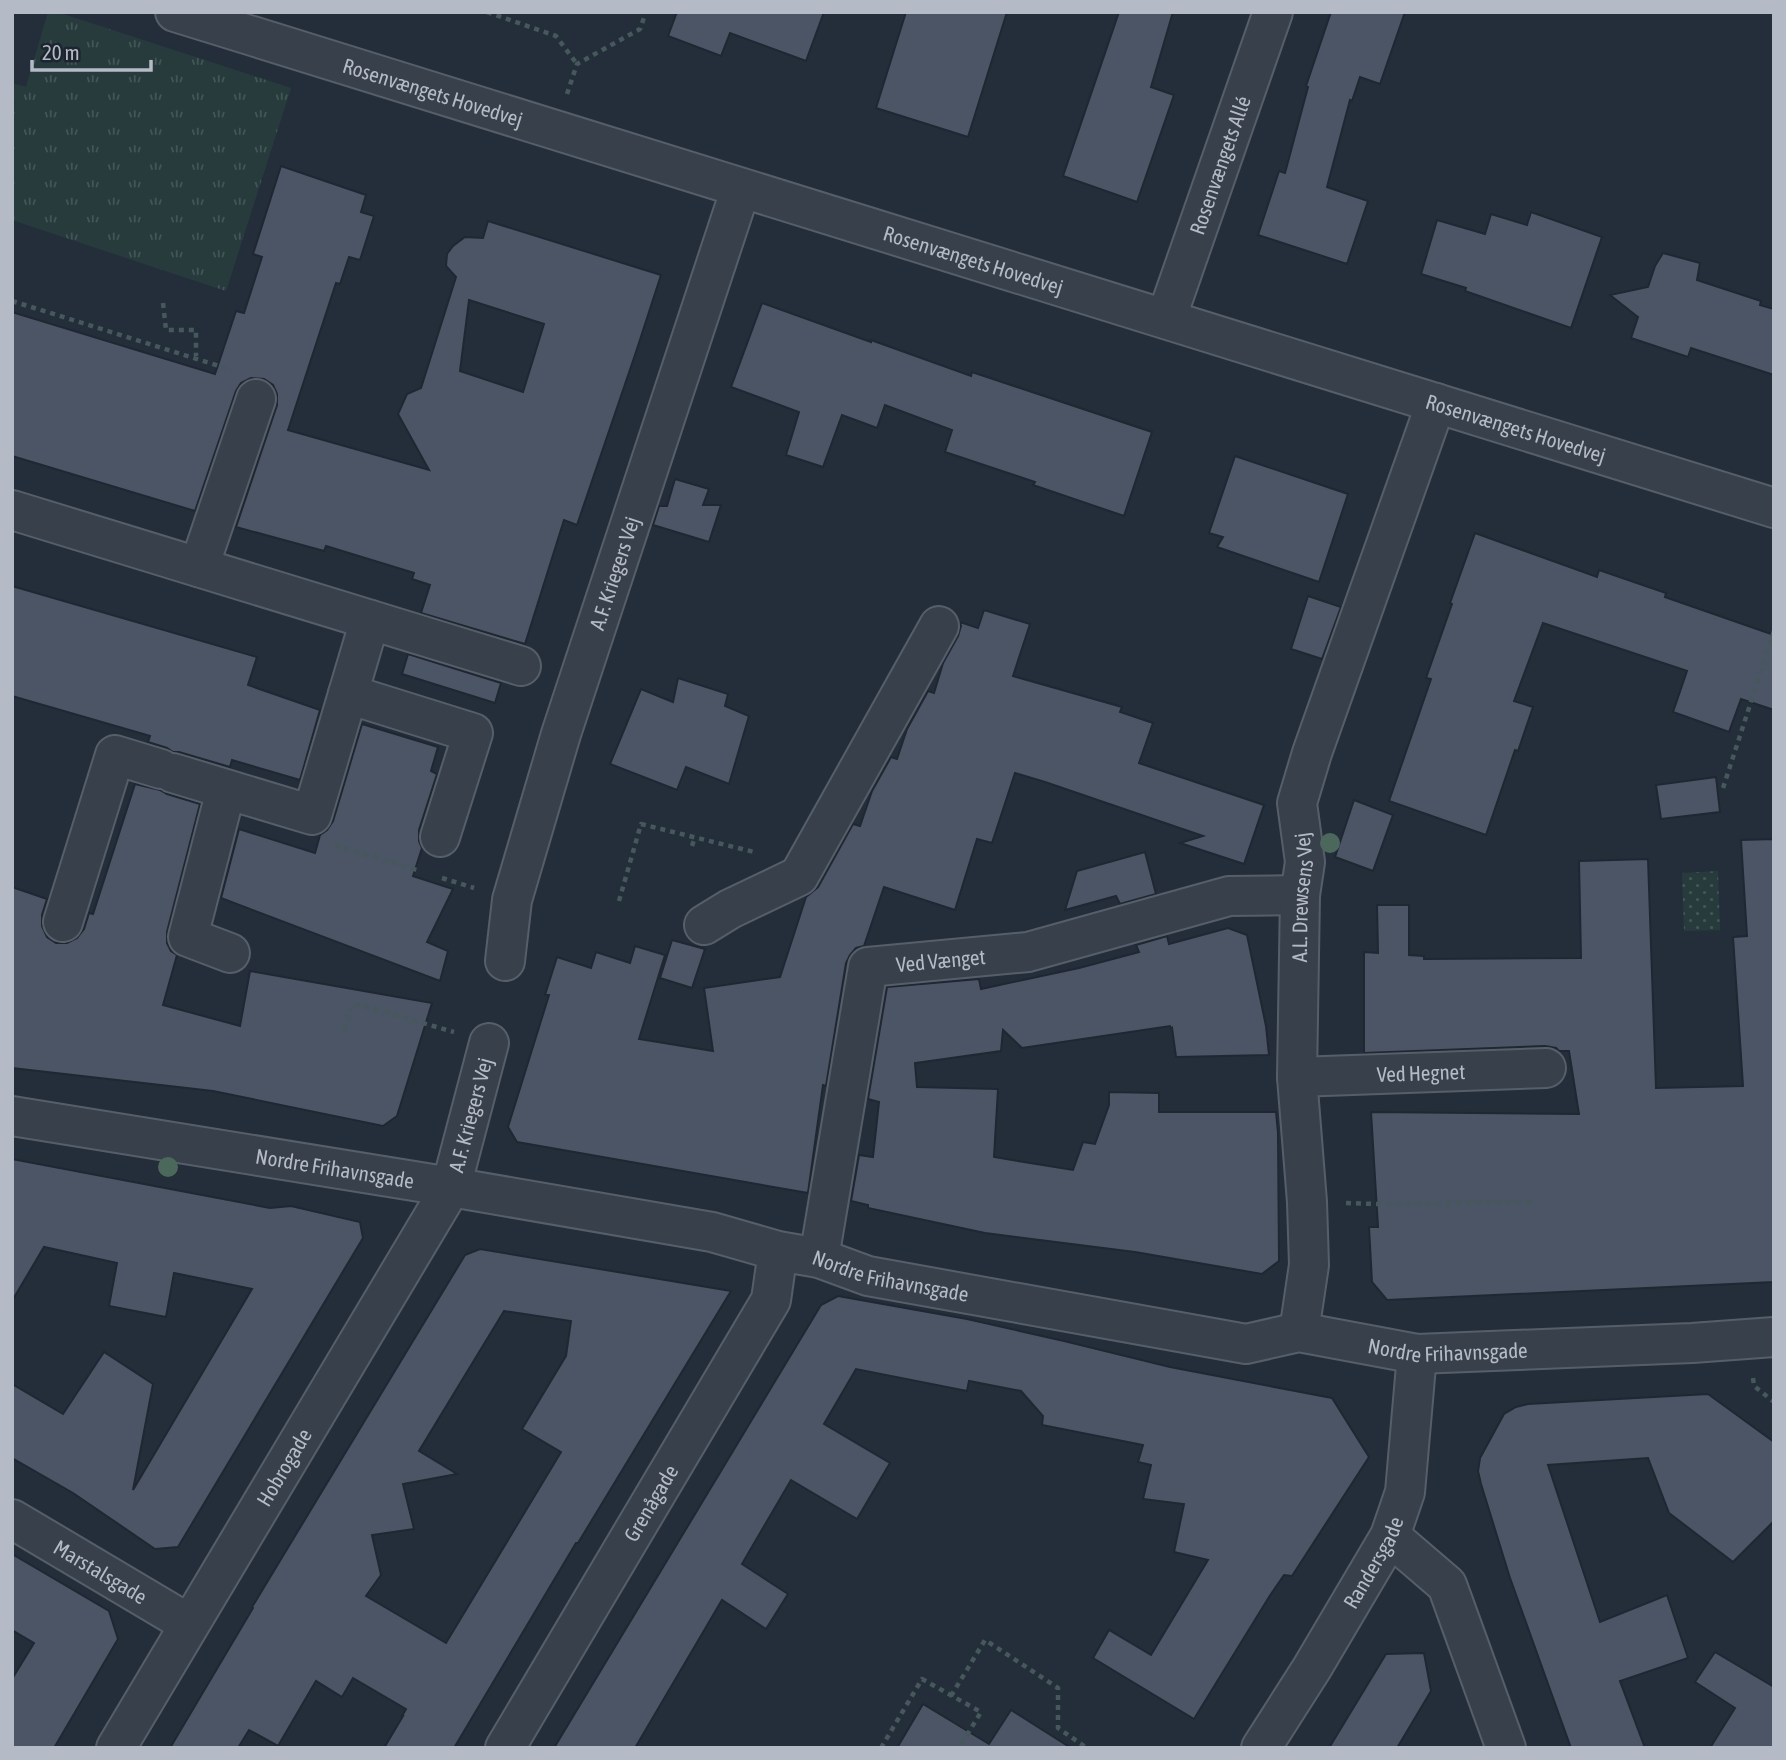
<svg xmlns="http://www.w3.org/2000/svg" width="1786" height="1760" viewBox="0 0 1786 1760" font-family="'Asap Condensed',sans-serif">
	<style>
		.grass { fill: url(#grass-dots) }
		.park { fill: url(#park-tufts) }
		.building { fill: #4b5565; stroke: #1f2732; stroke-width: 2; fill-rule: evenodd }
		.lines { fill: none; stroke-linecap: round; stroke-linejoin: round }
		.minor-casing { stroke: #565e69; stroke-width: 42 }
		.path { stroke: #46585b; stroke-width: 4.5; stroke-dasharray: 5 5; stroke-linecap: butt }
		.minor { stroke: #38404c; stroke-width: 38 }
		.tree { fill: #4c685c }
		.labels { text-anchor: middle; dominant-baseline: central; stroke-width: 5; stroke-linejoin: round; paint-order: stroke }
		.street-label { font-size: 21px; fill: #b4bbc7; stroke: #1d2530 }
	</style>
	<defs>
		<pattern id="grass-dots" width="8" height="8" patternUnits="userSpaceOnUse" patternTransform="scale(1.75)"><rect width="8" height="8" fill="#273b3d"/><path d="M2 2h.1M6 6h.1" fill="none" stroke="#445558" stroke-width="1.8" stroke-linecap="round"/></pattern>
		<pattern id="park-tufts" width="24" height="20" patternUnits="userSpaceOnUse" patternTransform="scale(1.75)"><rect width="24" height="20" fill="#273b3d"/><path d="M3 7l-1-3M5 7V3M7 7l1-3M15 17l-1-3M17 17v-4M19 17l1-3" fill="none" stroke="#445558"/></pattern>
	</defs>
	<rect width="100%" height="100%" fill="#242e3b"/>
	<path class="grass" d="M 1718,871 L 1720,930 L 1684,931 L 1682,873 Z"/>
	<path class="park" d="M 48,12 L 57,12 L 291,88 L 226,291 L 12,220 L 12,111 L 15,102 L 12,101 L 12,83 L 26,87 Z"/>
	<g class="building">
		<path d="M 677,12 L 824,12 L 806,61 L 730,33 L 721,56 L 668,36 Z"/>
		<path d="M 906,12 L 1007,12 L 968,137 L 876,108 Z"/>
		<path d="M 1119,12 L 1173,12 L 1151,87 L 1174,95 L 1137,202 L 1063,176 Z"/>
		<path d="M 1331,12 L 1405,12 L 1380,84 L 1360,77 L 1352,101 L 1350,100 L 1327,187 L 1368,201 L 1347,264 L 1258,235 L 1279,171 L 1285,173 L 1308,87 L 1306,86 Z"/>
		<path d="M 281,166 L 366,195 L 361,212 L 374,216 L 360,260 L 349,257 L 340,284 L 336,283 L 288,430 L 429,470 L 398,414 L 407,394 L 421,388 L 456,277 L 446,266 L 447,254 L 453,246 L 465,237 L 483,238 L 488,221 L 661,275 L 636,352 L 577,525 L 564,520 L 525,644 L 421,613 L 430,585 L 412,579 L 414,573 L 326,546 L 324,551 L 236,527 L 277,405 L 277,394 L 273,385 L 264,379 L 251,378 L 241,383 L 236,391 L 195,511 L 12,456 L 12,312 L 215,374 L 236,311 L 244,313 L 262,257 L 253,254 ZM 469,300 L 544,324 L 523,392 L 460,371 Z"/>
		<path d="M 1531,212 L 1602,237 L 1571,328 L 1465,291 L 1466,288 L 1421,274 L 1437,220 L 1485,234 L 1491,214 L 1527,225 Z"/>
		<path d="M 1663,253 L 1700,263 L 1697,280 L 1761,301 L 1760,305 L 1774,309 L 1774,375 L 1691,348 L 1688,357 L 1631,338 L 1638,317 L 1610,295 L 1648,287 L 1655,266 Z"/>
		<path d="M 762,303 L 871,342 L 871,340 L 971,376 L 972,372 L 1152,432 L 1124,516 L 1033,485 L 1035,482 L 945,452 L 952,430 L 885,405 L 877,428 L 842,415 L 823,467 L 786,455 L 799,412 L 731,387 Z"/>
		<path d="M 1235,456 L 1348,494 L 1319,582 L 1217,547 L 1223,537 L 1209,533 Z"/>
		<path d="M 675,479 L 709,489 L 703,505 L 721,505 L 709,542 L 653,525 L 659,506 L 667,506 Z"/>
		<path d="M 1475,533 L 1597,577 L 1599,570 L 1666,593 L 1665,597 L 1774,635 L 1774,710 L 1741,699 L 1729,732 L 1673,712 L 1687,671 L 1543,623 L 1514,701 L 1533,707 L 1518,751 L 1515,750 L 1486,835 L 1389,801 L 1431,679 L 1426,678 L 1452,604 L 1450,603 Z"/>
		<path d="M 12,586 L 257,657 L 248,685 L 320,710 L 300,780 L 232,760 L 230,767 L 179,752 L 173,752 L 167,748 L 148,742 L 150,736 L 12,696 Z"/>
		<path d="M 1308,596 L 1341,607 L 1322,659 L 1291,649 Z"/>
		<path d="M 984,610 L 1030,624 L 1013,676 L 1122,707 L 1120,712 L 1153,723 L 1139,763 L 1264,805 L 1244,864 L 1180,843 L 1203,836 L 1045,782 L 1015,773 L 992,843 L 977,839 L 955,910 L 884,887 L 864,946 L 856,948 L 850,955 L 846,963 L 826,1086 L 823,1085 L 808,1193 L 517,1142 L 508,1127 L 549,995 L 545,995 L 557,957 L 591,968 L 596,952 L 630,963 L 635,946 L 665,955 L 639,1039 L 713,1051 L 704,988 L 780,977 L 806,897 L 818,887 L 853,824 L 860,826 L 872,791 L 891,757 L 897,759 L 907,729 L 928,691 L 934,693 L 943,663 L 958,636 L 961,626 L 960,622 L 978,628 Z"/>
		<path d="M 408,654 L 501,683 L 495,703 L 402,674 Z"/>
		<path d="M 678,678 L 728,694 L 725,706 L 749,716 L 729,784 L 686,767 L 677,790 L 610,764 L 641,689 L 673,702 Z"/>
		<path d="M 362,724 L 438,747 L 431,771 L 437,774 L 419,830 L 419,841 L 422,848 L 413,876 L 453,889 L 427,942 L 448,951 L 440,981 L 221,898 L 239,829 L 315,853 L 320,835 L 327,830 L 333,821 Z"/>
		<path d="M 1716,777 L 1720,812 L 1661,819 L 1656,785 Z"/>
		<path d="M 135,784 L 160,790 L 167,794 L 200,804 L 167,932 L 167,943 L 171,951 L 177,955 L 163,1005 L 240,1026 L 250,971 L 432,1003 L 397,1116 L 383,1126 L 213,1091 L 12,1068 L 12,887 L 47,899 L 42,915 L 42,926 L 47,937 L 56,943 L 67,943 L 77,938 L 84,929 L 89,913 L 93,914 Z"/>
		<path d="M 1354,800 L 1393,815 L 1373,871 L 1335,857 Z"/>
		<path d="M 1774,839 L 1774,1282 L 1387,1300 L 1372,1282 L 1369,1227 L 1378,1227 L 1371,1112 L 1579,1114 L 1569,1051 L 1559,1051 L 1556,1048 L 1545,1046 L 1364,1053 L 1364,952 L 1378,953 L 1377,905 L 1409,905 L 1409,955 L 1424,956 L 1424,959 L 1581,958 L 1579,861 L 1648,859 L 1656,1088 L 1743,1086 L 1733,937 L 1747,936 L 1741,840 Z"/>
		<path d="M 1145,852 L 1156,894 L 1120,904 L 1116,896 L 1065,910 L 1077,871 Z"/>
		<path d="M 1228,928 L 1247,935 L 1266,1026 L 1269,1055 L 1176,1057 L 1172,1028 L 1171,1029 L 1170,1026 L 1022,1048 L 1003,1030 L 1001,1051 L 915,1063 L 917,1087 L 998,1089 L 994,1157 L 1073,1170 L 1083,1142 L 1095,1144 L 1109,1105 L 1109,1092 L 1159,1093 L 1159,1112 L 1276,1112 L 1278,1133 L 1279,1261 L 1262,1274 L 1135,1252 L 985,1233 L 868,1208 L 868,1205 L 851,1201 L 859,1155 L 873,1157 L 879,1102 L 868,1099 L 887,987 L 979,979 L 981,989 L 1079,968 L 1139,952 L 1136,945 L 1167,936 L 1169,944 Z"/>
		<path d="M 672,940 L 705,949 L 692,988 L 660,978 Z"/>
		<path d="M 12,1159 L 270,1208 L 291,1206 L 360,1222 L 363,1238 L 178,1547 L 155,1549 L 73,1493 L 12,1458 L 12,1384 L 63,1414 L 104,1352 L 153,1384 L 133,1490 L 252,1289 L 174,1273 L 166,1317 L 109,1306 L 117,1263 L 44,1247 L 12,1301 Z"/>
		<path d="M 480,1249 L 731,1291 L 578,1543 L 576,1543 L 454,1748 L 384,1748 L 403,1716 L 402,1716 L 406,1709 L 353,1678 L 342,1697 L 316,1681 L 278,1746 L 249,1730 L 238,1748 L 170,1748 L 253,1608 L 252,1607 L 465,1255 ZM 504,1311 L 571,1321 L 566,1356 L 522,1429 L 561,1452 L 446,1643 L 366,1596 L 381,1575 L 372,1535 L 414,1529 L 403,1484 L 457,1474 L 419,1451 Z"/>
		<path d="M 838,1296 L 967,1319 L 1064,1341 L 1170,1367 L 1332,1398 L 1369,1457 L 1292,1576 L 1284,1575 L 1269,1597 L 1194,1719 L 1093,1658 L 1109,1630 L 1151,1655 L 1208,1560 L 1174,1552 L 1184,1504 L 1143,1499 L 1151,1465 L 1138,1462 L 1143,1445 L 1042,1425 L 1043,1416 L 1021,1391 L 969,1381 L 967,1391 L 856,1369 L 824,1424 L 890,1463 L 857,1519 L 791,1480 L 742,1564 L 788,1594 L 766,1629 L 722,1600 L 635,1748 L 554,1748 L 821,1305 Z"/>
		<path d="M 1708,1394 L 1774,1442 L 1774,1521 L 1733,1562 L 1669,1513 L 1648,1458 L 1548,1465 L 1600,1622 L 1667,1595 L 1688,1658 L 1620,1681 L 1645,1748 L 1571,1748 L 1510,1578 L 1481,1484 L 1478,1471 L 1480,1458 L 1504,1414 L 1516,1407 L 1528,1404 Z"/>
		<path d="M 12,1554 L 109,1611 L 118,1639 L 54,1748 L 12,1748 L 12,1679 L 34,1643 L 12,1630 Z"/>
		<path d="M 1715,1652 L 1774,1687 L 1774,1748 L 1710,1748 L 1735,1708 L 1695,1682 Z"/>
		<path d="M 1424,1653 L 1431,1691 L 1397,1748 L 1329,1748 L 1386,1654 Z"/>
		<path d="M 923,1704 L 989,1744 L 1011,1710 L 1071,1748 L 897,1748 Z"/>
	</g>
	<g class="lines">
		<defs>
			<g id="minor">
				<path id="s1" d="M 175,12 L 1774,508"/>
				<path id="s2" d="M 1166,319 L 1273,12"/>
				<path d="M 12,510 L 521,666"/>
				<path d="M 199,567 L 256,399"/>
				<path d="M 348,694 L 473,733 L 440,837"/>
				<path d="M 173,773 L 312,815 L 370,620"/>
				<path d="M 226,790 L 188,937 L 230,953"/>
				<path d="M 63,922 L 115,755 L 161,769"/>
				<path d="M 704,925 L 730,909 L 799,876 L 939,626"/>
				<path id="s3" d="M 505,961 L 512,900 L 561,734 L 741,188"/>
				<path id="s4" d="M 1297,1077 L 1546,1068"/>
				<path id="s5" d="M 12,1116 L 451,1187 L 712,1232 L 778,1251 L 819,1258 L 868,1276 L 1246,1344 L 1299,1332 L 1417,1354 L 1692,1343 L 1774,1337"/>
				<path id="s6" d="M 819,1258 L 868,967 L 1028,952 L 1229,896 L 1300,895"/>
				<path id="s7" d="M 1299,1332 L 1309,1265 L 1307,1202 L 1297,1077 L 1300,895 L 1305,862 L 1297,803 L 1312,753 L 1436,403"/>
				<path id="s8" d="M 12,1519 L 189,1624"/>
				<path d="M 1390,1536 L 1447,1585 L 1506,1748"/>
				<path id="s9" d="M 116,1748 L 451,1187 L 489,1043"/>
				<path id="s10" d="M 505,1748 L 771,1300 L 778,1251"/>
				<path id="s11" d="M 1261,1748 L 1312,1668 L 1390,1536 L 1405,1492 L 1417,1354"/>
			</g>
		</defs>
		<use href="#minor" class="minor-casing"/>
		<g class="path">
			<path d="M 487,12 L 556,36 L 577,64"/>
			<path d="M 567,94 L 577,64 L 640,29 L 646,12"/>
			<path d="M 12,301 L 232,370"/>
			<path d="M 163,303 L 166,330 L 196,330 L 196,356"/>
			<path d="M 1723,788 L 1774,631"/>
			<path d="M 335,845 L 417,870"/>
			<path d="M 692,846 L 695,837"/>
			<path d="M 442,878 L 474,888"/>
			<path d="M 619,901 L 641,824 L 754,852"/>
			<path d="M 345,1030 L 353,1003 L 454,1032"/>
			<path d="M 1346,1203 L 1377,1204 L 1533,1202"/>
			<path d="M 1753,1378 L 1754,1386 L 1774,1402"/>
			<path d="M 951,1696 L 985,1640 L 1058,1688 L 1058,1728 L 1087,1748"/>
			<path d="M 881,1748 L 922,1679 L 981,1712 L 959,1748"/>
		</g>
		<use href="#minor" class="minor"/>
	</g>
	<g class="tree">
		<circle cx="1330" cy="843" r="10"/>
		<circle cx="168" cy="1167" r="10"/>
	</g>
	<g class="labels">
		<g class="street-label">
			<text stroke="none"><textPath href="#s1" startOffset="270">Rosenvængets Hovedvej</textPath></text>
			<text stroke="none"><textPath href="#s2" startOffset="163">Rosenvængets Allé</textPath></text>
			<text stroke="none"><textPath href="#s1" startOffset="836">Rosenvængets Hovedvej</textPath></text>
			<text stroke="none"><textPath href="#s1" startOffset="1404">Rosenvængets Hovedvej</textPath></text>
			<text stroke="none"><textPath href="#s3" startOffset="404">A.F. Kriegers Vej</textPath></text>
			<text stroke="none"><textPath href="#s7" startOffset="436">A.L. Drewsens Vej</textPath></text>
			<text stroke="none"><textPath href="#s6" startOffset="368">Ved Vænget</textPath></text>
			<text stroke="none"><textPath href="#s4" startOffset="124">Ved Hegnet</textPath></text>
			<text stroke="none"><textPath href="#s9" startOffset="728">A.F. Kriegers Vej</textPath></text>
			<text stroke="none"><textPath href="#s5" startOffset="327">Nordre Frihavnsgade</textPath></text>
			<text stroke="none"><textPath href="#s5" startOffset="894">Nordre Frihavnsgade</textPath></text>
			<text stroke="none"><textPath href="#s5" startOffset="1461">Nordre Frihavnsgade</textPath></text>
			<text stroke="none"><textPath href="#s9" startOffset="327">Hobrogade</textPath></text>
			<text stroke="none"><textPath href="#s10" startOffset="285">Grenågade</textPath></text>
			<text stroke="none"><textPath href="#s11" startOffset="217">Randersgade</textPath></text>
			<text stroke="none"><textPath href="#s8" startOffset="103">Marstalsgade</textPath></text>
		</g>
	</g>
	<rect width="1786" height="1760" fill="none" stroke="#b4bbc7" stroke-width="28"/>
	<path d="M32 60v10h119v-10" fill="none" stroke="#b4bbc7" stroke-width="3.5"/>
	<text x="42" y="60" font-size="21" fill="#b4bbc7" stroke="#1d2530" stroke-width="5" paint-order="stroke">20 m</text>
</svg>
